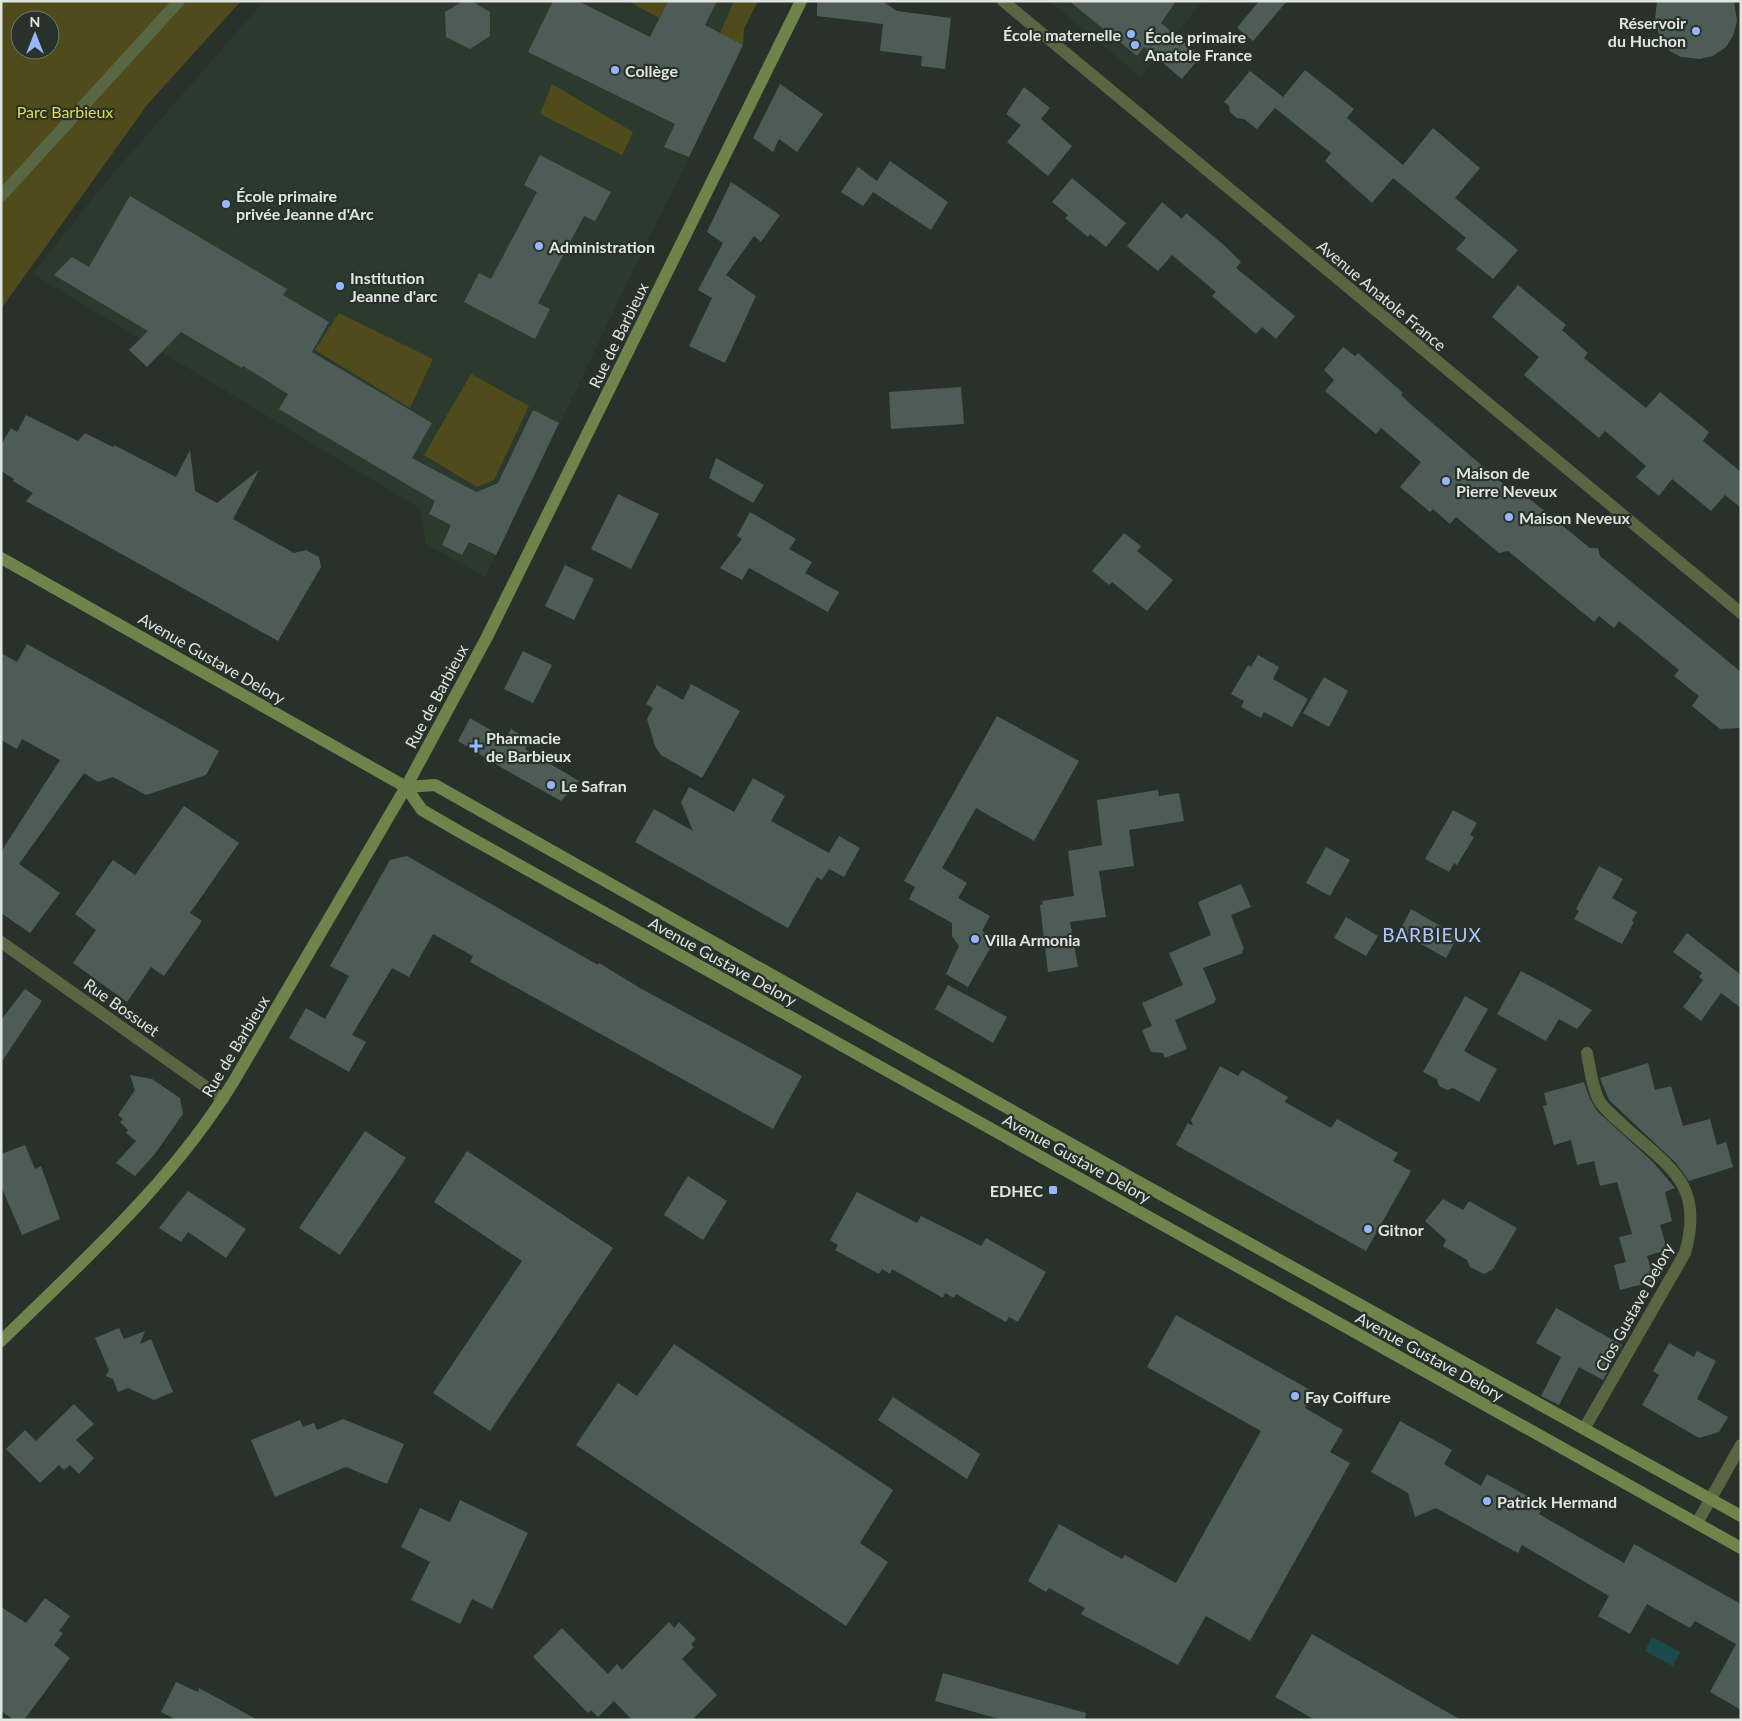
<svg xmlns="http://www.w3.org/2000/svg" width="1742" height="1721" viewBox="0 0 1742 1721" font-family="Lato,sans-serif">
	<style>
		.built { fill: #2b3a2d }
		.green { fill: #504b1c; fill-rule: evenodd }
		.water { fill: #1b4a4a }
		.building { fill: #4d5c57 }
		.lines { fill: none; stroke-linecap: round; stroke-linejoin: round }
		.street { stroke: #586642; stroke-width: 12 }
		.secondary { stroke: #6e844a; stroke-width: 12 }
		.poi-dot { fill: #96b6fd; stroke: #28322a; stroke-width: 2 }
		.labels { text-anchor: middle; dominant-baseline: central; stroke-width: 4.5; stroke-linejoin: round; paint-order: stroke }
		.poi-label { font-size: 16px; font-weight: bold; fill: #dfe5df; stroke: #28322a; text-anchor: start }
		.park-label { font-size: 16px; fill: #e7d74a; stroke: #28322a }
		.street-label { font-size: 16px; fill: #dfe5df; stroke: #28322a }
		.quarter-label { font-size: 19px; letter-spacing: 1px; fill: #aec7fc; stroke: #28322a }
	</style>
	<rect width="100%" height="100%" fill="#28322a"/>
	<g class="built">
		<path d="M 264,1 L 758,1 L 744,29 L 743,45 L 485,577 L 426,544 L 419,508 L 33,274 L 105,183 Z"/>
		<path d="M 1049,1 L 1203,1 L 1141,77 Z"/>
	</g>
	<g class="green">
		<path d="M 1,1 L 241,1 L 147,105 L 1,309 ZM 20,20 L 50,20 L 50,50 L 20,50 Z"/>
		<path d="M 628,1 L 668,1 L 659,18 Z"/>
		<path d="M 734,1 L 758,1 L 744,29 L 743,45 L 720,33 Z"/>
		<path d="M 552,84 L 633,132 L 622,155 L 540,114 Z"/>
		<path d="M 339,313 L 433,359 L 410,408 L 315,350 Z"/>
		<path d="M 471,374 L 529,406 L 494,480 L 477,487 L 424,455 Z"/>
	</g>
	<path class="water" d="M 1652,1637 L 1680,1652 L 1673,1666 L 1645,1651 Z"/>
	<g class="building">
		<path d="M 463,1 L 472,1 L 490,12 L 490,36 L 470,49 L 446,37 L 445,12 Z"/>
		<path d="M 553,1 L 578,1 L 650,37 L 668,1 L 717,1 L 705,25 L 743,45 L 689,157 L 664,147 L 675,124 L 528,52 Z"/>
		<path d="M 817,1 L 882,1 L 897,11 L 951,18 L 945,69 L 921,66 L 922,56 L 880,51 L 883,24 L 817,16 Z"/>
		<path d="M 1069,1 L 1176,1 L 1161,23 L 1201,56 L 1182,79 L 1144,47 L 1137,56 Z"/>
		<path d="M 1259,1 L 1287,1 L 1253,41 L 1237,28 Z"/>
		<path d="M 1657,1 L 1734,1 L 1737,21 L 1733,36 L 1726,47 L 1713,56 L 1700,59 L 1681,57 L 1670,51 L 1659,35 L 1655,20 Z"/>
		<path d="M 1305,70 L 1354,109 L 1347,118 L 1403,165 L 1433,128 L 1480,168 L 1455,198 L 1518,250 L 1493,279 L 1456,249 L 1466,238 L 1393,178 L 1372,203 L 1325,161 L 1331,153 L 1275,108 L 1257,129 L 1244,119 L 1237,118 L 1230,112 L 1229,106 L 1224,102 L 1250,71 L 1283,97 Z"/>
		<path d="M 780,84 L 823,114 L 797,152 L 779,139 L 773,152 L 753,138 Z"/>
		<path d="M 1024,87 L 1050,108 L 1041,119 L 1072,146 L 1048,176 L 1007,142 L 1021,125 L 1006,114 Z"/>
		<path d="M 540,155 L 611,192 L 595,221 L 584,216 L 538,303 L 550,309 L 535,339 L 464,302 L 479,273 L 491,279 L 537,192 L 524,185 Z"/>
		<path d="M 890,161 L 948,202 L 931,230 L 873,192 L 863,206 L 841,192 L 858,167 L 877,181 Z"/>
		<path d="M 1072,178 L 1126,223 L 1106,247 L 1090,234 L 1088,237 L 1065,218 L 1068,215 L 1052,202 Z"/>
		<path d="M 731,182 L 780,215 L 761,242 L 754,236 L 726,275 L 756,296 L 725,363 L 689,346 L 712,298 L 698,290 L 723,243 L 707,232 Z"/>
		<path d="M 130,196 L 287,289 L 283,295 L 329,322 L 312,352 L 432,423 L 412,458 L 455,481 L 477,492 L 498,483 L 533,410 L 559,423 L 496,555 L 469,542 L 462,555 L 442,545 L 451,525 L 429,514 L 435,501 L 279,409 L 288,394 L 243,366 L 242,368 L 181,332 L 147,367 L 129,350 L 148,331 L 54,275 L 72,257 L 89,267 Z"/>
		<path d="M 1162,202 L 1182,219 L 1186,213 L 1225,246 L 1241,262 L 1236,268 L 1295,316 L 1276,339 L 1262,327 L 1256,334 L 1212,296 L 1216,292 L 1172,255 L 1158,271 L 1127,246 Z"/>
		<path d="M 1518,285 L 1566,325 L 1562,330 L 1588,353 L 1584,358 L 1646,408 L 1660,392 L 1709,432 L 1703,441 L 1741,472 L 1741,508 L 1725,495 L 1711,511 L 1672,479 L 1659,496 L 1636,477 L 1646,466 L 1605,431 L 1599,438 L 1524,375 L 1539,357 L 1492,317 Z"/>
		<path d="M 1343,347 L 1355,356 L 1358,353 L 1403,393 L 1401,395 L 1416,409 L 1507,487 L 1511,484 L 1590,548 L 1598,548 L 1600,556 L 1741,672 L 1741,728 L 1720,729 L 1692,706 L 1699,696 L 1674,676 L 1679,670 L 1619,621 L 1614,628 L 1599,616 L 1594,622 L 1508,551 L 1499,553 L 1456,517 L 1450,524 L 1433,509 L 1430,512 L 1400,487 L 1421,462 L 1381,428 L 1376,434 L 1325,391 L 1334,380 L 1324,370 Z"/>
		<path d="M 961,387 L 964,424 L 891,429 L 889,392 Z"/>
		<path d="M 26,415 L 78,441 L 85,433 L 113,447 L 114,445 L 176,477 L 190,450 L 195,491 L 217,503 L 259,470 L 233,519 L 294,553 L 306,550 L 319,557 L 321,567 L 278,641 L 26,501 L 33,493 L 13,481 L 14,479 L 1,471 L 1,445 L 11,428 L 17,432 Z"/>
		<path d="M 716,458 L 764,485 L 753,503 L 709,478 Z"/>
		<path d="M 618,494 L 659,514 L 631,569 L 591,549 Z"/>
		<path d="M 750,512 L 796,539 L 789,549 L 812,562 L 805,573 L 839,592 L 828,612 L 749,568 L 742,580 L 720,568 L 742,539 L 737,536 Z"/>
		<path d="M 1124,533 L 1141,546 L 1137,551 L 1173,580 L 1147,611 L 1112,582 L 1109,585 L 1092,571 Z"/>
		<path d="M 565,565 L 594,579 L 574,620 L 545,606 Z"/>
		<path d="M 27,644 L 219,751 L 206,775 L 146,795 L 113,777 L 98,782 L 84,773 L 19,864 L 60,893 L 30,933 L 1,913 L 1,852 L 60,760 L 22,739 L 17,749 L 1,740 L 1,653 L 17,662 Z"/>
		<path d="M 523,651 L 552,665 L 533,703 L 504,689 Z"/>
		<path d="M 1258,655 L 1279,667 L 1273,679 L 1308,699 L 1292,727 L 1264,712 L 1261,718 L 1241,707 L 1244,701 L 1231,694 L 1248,665 L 1251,667 Z"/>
		<path d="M 1324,677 L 1348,691 L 1329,727 L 1303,713 Z"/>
		<path d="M 691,684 L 740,711 L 702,778 L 661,755 L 655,746 L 647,719 L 653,708 L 646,704 L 657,685 L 683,700 Z"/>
		<path d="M 997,716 L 1079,761 L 1034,841 L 976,808 L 942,868 L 967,883 L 958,898 L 990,916 L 982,931 L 996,938 L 968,987 L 946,974 L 959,946 L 952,936 L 952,923 L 909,899 L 915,887 L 904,881 Z"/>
		<path d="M 470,718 L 506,739 L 511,729 L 530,740 L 525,749 L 579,781 L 561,801 L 504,769 L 458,741 Z"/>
		<path d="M 753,778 L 785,796 L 771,821 L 829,853 L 839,836 L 860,848 L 844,877 L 829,869 L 822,880 L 817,877 L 788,928 L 635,842 L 654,809 L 693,831 L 681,802 L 689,787 L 734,812 Z"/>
		<path d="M 1158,790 L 1159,796 L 1179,793 L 1184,821 L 1129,830 L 1134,866 L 1099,871 L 1106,917 L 1070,922 L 1078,967 L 1048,972 L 1040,905 L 1043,904 L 1042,901 L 1074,896 L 1068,851 L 1102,845 L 1097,800 Z"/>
		<path d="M 184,806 L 239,843 L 190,913 L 202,921 L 164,976 L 151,967 L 127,1002 L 73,963 L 96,930 L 75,914 L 113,860 L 135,875 Z"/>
		<path d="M 1453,810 L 1477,823 L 1470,835 L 1474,837 L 1457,865 L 1454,863 L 1449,872 L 1425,859 Z"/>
		<path d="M 1326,847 L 1350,860 L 1330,896 L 1306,883 Z"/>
		<path d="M 407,856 L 598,965 L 599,963 L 640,988 L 802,1076 L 773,1129 L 470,962 L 473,956 L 433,934 L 409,977 L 392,968 L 352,1035 L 366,1042 L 349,1072 L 289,1038 L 306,1008 L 325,1019 L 349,976 L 330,966 L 390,860 Z"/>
		<path d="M 1599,866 L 1623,879 L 1612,898 L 1637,912 L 1632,921 L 1634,922 L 1622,944 L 1574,919 L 1579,911 L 1576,909 Z"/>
		<path d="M 1241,884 L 1251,907 L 1231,915 L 1244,949 L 1242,950 L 1243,953 L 1203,968 L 1216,999 L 1214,1003 L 1175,1020 L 1187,1049 L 1165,1058 L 1163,1053 L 1151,1052 L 1142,1030 L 1152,1026 L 1142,1003 L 1183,985 L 1169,953 L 1211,935 L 1198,902 Z"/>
		<path d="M 1411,909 L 1458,936 L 1446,958 L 1399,932 Z"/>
		<path d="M 1346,917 L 1378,936 L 1366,956 L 1334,938 Z"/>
		<path d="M 1687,933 L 1741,975 L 1741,1008 L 1721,993 L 1701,1021 L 1683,1007 L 1703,980 L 1699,977 L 1702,973 L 1673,952 Z"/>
		<path d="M 1521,971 L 1555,989 L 1592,1010 L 1577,1029 L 1559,1019 L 1546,1041 L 1497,1014 Z"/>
		<path d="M 948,985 L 1007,1017 L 993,1043 L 935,1009 Z"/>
		<path d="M 25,989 L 42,1001 L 1,1063 L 1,1020 Z"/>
		<path d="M 1465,996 L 1488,1009 L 1464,1051 L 1497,1069 L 1479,1102 L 1453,1088 L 1447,1090 L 1439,1086 L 1437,1079 L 1423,1072 Z"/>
		<path d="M 1648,1063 L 1655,1090 L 1671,1086 L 1683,1126 L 1710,1119 L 1717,1145 L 1726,1142 L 1733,1167 L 1689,1181 L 1676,1163 L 1609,1100 L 1600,1078 Z"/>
		<path d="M 1220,1066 L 1238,1076 L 1242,1070 L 1288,1097 L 1285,1102 L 1331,1128 L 1337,1119 L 1398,1153 L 1393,1161 L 1411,1171 L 1366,1251 L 1176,1145 L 1188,1123 L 1193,1126 L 1191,1120 Z"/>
		<path d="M 130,1075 L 152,1079 L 180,1098 L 183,1114 L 154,1155 L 135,1176 L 116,1163 L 136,1141 L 126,1133 L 128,1130 L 120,1122 L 123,1119 L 118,1115 L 135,1090 Z"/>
		<path d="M 1584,1082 L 1590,1099 L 1597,1111 L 1653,1162 L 1675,1188 L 1665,1192 L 1672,1221 L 1660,1225 L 1667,1250 L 1647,1256 L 1655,1281 L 1620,1290 L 1614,1265 L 1626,1262 L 1619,1237 L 1632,1234 L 1617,1182 L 1600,1186 L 1594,1161 L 1577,1165 L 1571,1140 L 1554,1145 L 1543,1106 L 1547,1105 L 1544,1093 Z"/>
		<path d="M 365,1131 L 406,1158 L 340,1255 L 299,1228 Z"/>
		<path d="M 25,1145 L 35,1169 L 41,1166 L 60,1219 L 22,1235 L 1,1186 L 1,1154 Z"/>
		<path d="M 467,1151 L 613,1248 L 490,1431 L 433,1393 L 522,1261 L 434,1202 Z"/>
		<path d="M 688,1176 L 727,1201 L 703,1240 L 664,1215 Z"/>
		<path d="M 188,1191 L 246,1229 L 226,1258 L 188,1232 L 181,1242 L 159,1228 Z"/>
		<path d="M 857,1192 L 917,1223 L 921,1216 L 981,1246 L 986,1238 L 1046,1272 L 1018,1322 L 1009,1317 L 1006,1322 L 956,1294 L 954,1298 L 945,1293 L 943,1298 L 892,1269 L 890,1274 L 882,1269 L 879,1274 L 835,1250 L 838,1245 L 830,1240 Z"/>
		<path d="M 1443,1199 L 1463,1210 L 1469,1201 L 1517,1228 L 1493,1269 L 1484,1274 L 1470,1267 L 1467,1260 L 1443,1246 L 1446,1240 L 1425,1221 Z"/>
		<path d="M 1556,1308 L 1622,1345 L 1603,1380 L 1579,1367 L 1559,1405 L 1541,1396 L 1561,1357 L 1536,1343 Z"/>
		<path d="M 1176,1315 L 1314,1392 L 1305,1408 L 1343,1430 L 1330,1452 L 1350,1463 L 1250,1641 L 1206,1616 L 1178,1665 L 1081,1614 L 1085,1608 L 1049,1588 L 1046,1592 L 1028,1581 L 1059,1524 L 1122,1559 L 1125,1555 L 1176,1583 L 1261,1431 L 1147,1367 Z"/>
		<path d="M 119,1328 L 124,1339 L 145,1331 L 140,1344 L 151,1339 L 173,1392 L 154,1400 L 128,1388 L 118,1392 L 113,1379 L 106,1376 L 109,1370 L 95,1338 Z"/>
		<path d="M 1669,1343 L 1694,1357 L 1697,1351 L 1716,1361 L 1697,1399 L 1728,1417 L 1719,1432 L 1699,1438 L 1642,1405 L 1659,1375 L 1653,1371 Z"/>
		<path d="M 674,1344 L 893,1490 L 860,1543 L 888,1562 L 846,1626 L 576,1445 L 618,1383 L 637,1396 Z"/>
		<path d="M 893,1397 L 980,1454 L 967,1479 L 878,1420 Z"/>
		<path d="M 74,1404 L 94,1424 L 76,1440 L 94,1458 L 79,1474 L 70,1465 L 64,1470 L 59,1465 L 40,1483 L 6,1449 L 25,1430 L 36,1441 Z"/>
		<path d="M 343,1419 L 404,1444 L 387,1484 L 346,1467 L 275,1497 L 251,1440 L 300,1420 L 303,1427 L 314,1423 L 317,1430 Z"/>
		<path d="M 1400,1421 L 1452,1450 L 1444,1464 L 1481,1486 L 1487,1474 L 1544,1505 L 1539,1514 L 1624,1563 L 1634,1544 L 1741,1604 L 1741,1710 L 1710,1692 L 1736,1644 L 1695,1621 L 1690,1628 L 1647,1604 L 1630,1634 L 1598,1616 L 1609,1596 L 1522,1545 L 1518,1553 L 1436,1508 L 1415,1517 L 1408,1493 L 1371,1472 Z"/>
		<path d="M 460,1500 L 528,1533 L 492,1609 L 472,1599 L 460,1624 L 411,1600 L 430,1562 L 401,1547 L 420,1508 L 450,1522 Z"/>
		<path d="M 45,1598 L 70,1616 L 59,1631 L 63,1633 L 54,1645 L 70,1658 L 24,1720 L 14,1720 L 1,1711 L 1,1607 L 26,1623 Z"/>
		<path d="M 669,1622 L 674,1628 L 679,1622 L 696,1639 L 691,1644 L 694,1647 L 682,1659 L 717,1695 L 692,1720 L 632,1720 L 614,1701 L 598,1717 L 591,1710 L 588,1713 L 533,1657 L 562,1628 L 608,1674 L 617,1664 L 622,1670 Z"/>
		<path d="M 1312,1634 L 1421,1697 L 1461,1720 L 1315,1720 L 1275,1697 Z"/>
		<path d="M 943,1673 L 1086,1713 L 1085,1720 L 1003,1720 L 935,1701 Z"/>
		<path d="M 176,1682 L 198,1692 L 199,1688 L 258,1720 L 177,1720 L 161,1712 Z"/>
	</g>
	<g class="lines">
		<g class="street">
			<path d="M 1003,1 L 1741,613"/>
			<path d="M 1,196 L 179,1"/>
			<path d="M 1,942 L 223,1099"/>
			<path d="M 1584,1429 L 1685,1253 C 1704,1187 1673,1169 1627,1129 C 1618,1120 1607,1112 1600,1102 C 1592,1088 1590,1068 1587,1053"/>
			<path d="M 1697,1523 L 1741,1445"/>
		</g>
		<g class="secondary">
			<path d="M 1,558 L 406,787 L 422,810 L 460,832 L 1741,1548"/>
			<path d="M 406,787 L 435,785 L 1128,1176 L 1741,1516"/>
			<path d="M 1,1341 C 85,1259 174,1180 235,1079 L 406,787 L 487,637 L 801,1"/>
		</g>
	</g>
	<g class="poi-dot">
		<circle cx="1696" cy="31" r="5"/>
		<circle cx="1131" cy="34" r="5"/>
		<circle cx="1135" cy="45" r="5"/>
		<circle cx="615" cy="70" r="5"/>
		<circle cx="226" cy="204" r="5"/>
		<circle cx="539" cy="246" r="5"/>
		<circle cx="340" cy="286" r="5"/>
		<circle cx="1446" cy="481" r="5"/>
		<circle cx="1509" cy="517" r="5"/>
		<path d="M473.5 738.5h5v5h5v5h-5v5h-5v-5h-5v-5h5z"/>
		<circle cx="551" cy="785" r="5"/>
		<circle cx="975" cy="939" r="5"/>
		<rect x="1048" y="1185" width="10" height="10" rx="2.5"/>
		<circle cx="1368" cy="1229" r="5"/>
		<circle cx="1295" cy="1396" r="5"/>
		<circle cx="1487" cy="1501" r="5"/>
	</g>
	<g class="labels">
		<g class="poi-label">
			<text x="1686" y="22" text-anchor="end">Réservoir<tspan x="1686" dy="18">du Huchon</tspan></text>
			<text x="1121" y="34" text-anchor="end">École maternelle</text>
			<text x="1145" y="36">École primaire<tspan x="1145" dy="18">Anatole France</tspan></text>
			<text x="625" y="70">Collège</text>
			<text x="236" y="195">École primaire<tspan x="236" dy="18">privée Jeanne d'Arc</tspan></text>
			<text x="549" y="246">Administration</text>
			<text x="350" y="277">Institution<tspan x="350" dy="18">Jeanne d'arc</tspan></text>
			<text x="1456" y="472">Maison de<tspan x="1456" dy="18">Pierre Neveux</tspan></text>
			<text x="1519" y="517">Maison Neveux</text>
			<text x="486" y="737">Pharmacie<tspan x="486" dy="18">de Barbieux</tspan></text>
			<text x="561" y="785">Le Safran</text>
			<text x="985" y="939">Villa Armonia</text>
			<text x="1043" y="1190" text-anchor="end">EDHEC</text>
			<text x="1378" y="1229">Gitnor</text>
			<text x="1305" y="1396">Fay Coiffure</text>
			<text x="1497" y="1501">Patrick Hermand</text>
		</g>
		<g class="park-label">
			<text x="65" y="111">Parc Barbieux</text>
		</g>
		<g class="street-label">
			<text transform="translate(1382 295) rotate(40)">Avenue Anatole France</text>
			<text transform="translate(618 335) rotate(-64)">Rue de Barbieux</text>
			<text transform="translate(212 658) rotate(30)">Avenue Gustave Delory</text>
			<text transform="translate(436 696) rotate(-62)">Rue de Barbieux</text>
			<text transform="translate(723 961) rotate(29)">Avenue Gustave Delory</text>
			<text transform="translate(122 1007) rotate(35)">Rue Bossuet</text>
			<text transform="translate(235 1046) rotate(-59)">Rue de Barbieux</text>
			<text transform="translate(1077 1158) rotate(29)">Avenue Gustave Delory</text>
			<text transform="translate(1634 1307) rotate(-61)">Clos Gustave Delory</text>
			<text transform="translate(1430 1356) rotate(29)">Avenue Gustave Delory</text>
		</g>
		<g class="quarter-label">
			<text x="1432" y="934">BARBIEUX</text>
		</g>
	</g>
	<rect width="1742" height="1721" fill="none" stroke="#dfe5df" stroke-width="5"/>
	<g transform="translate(35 35)"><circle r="24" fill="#28322a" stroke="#717a72"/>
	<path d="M0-4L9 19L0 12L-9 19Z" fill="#96b6fd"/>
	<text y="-8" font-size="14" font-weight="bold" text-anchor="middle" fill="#dfe5df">N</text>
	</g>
</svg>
